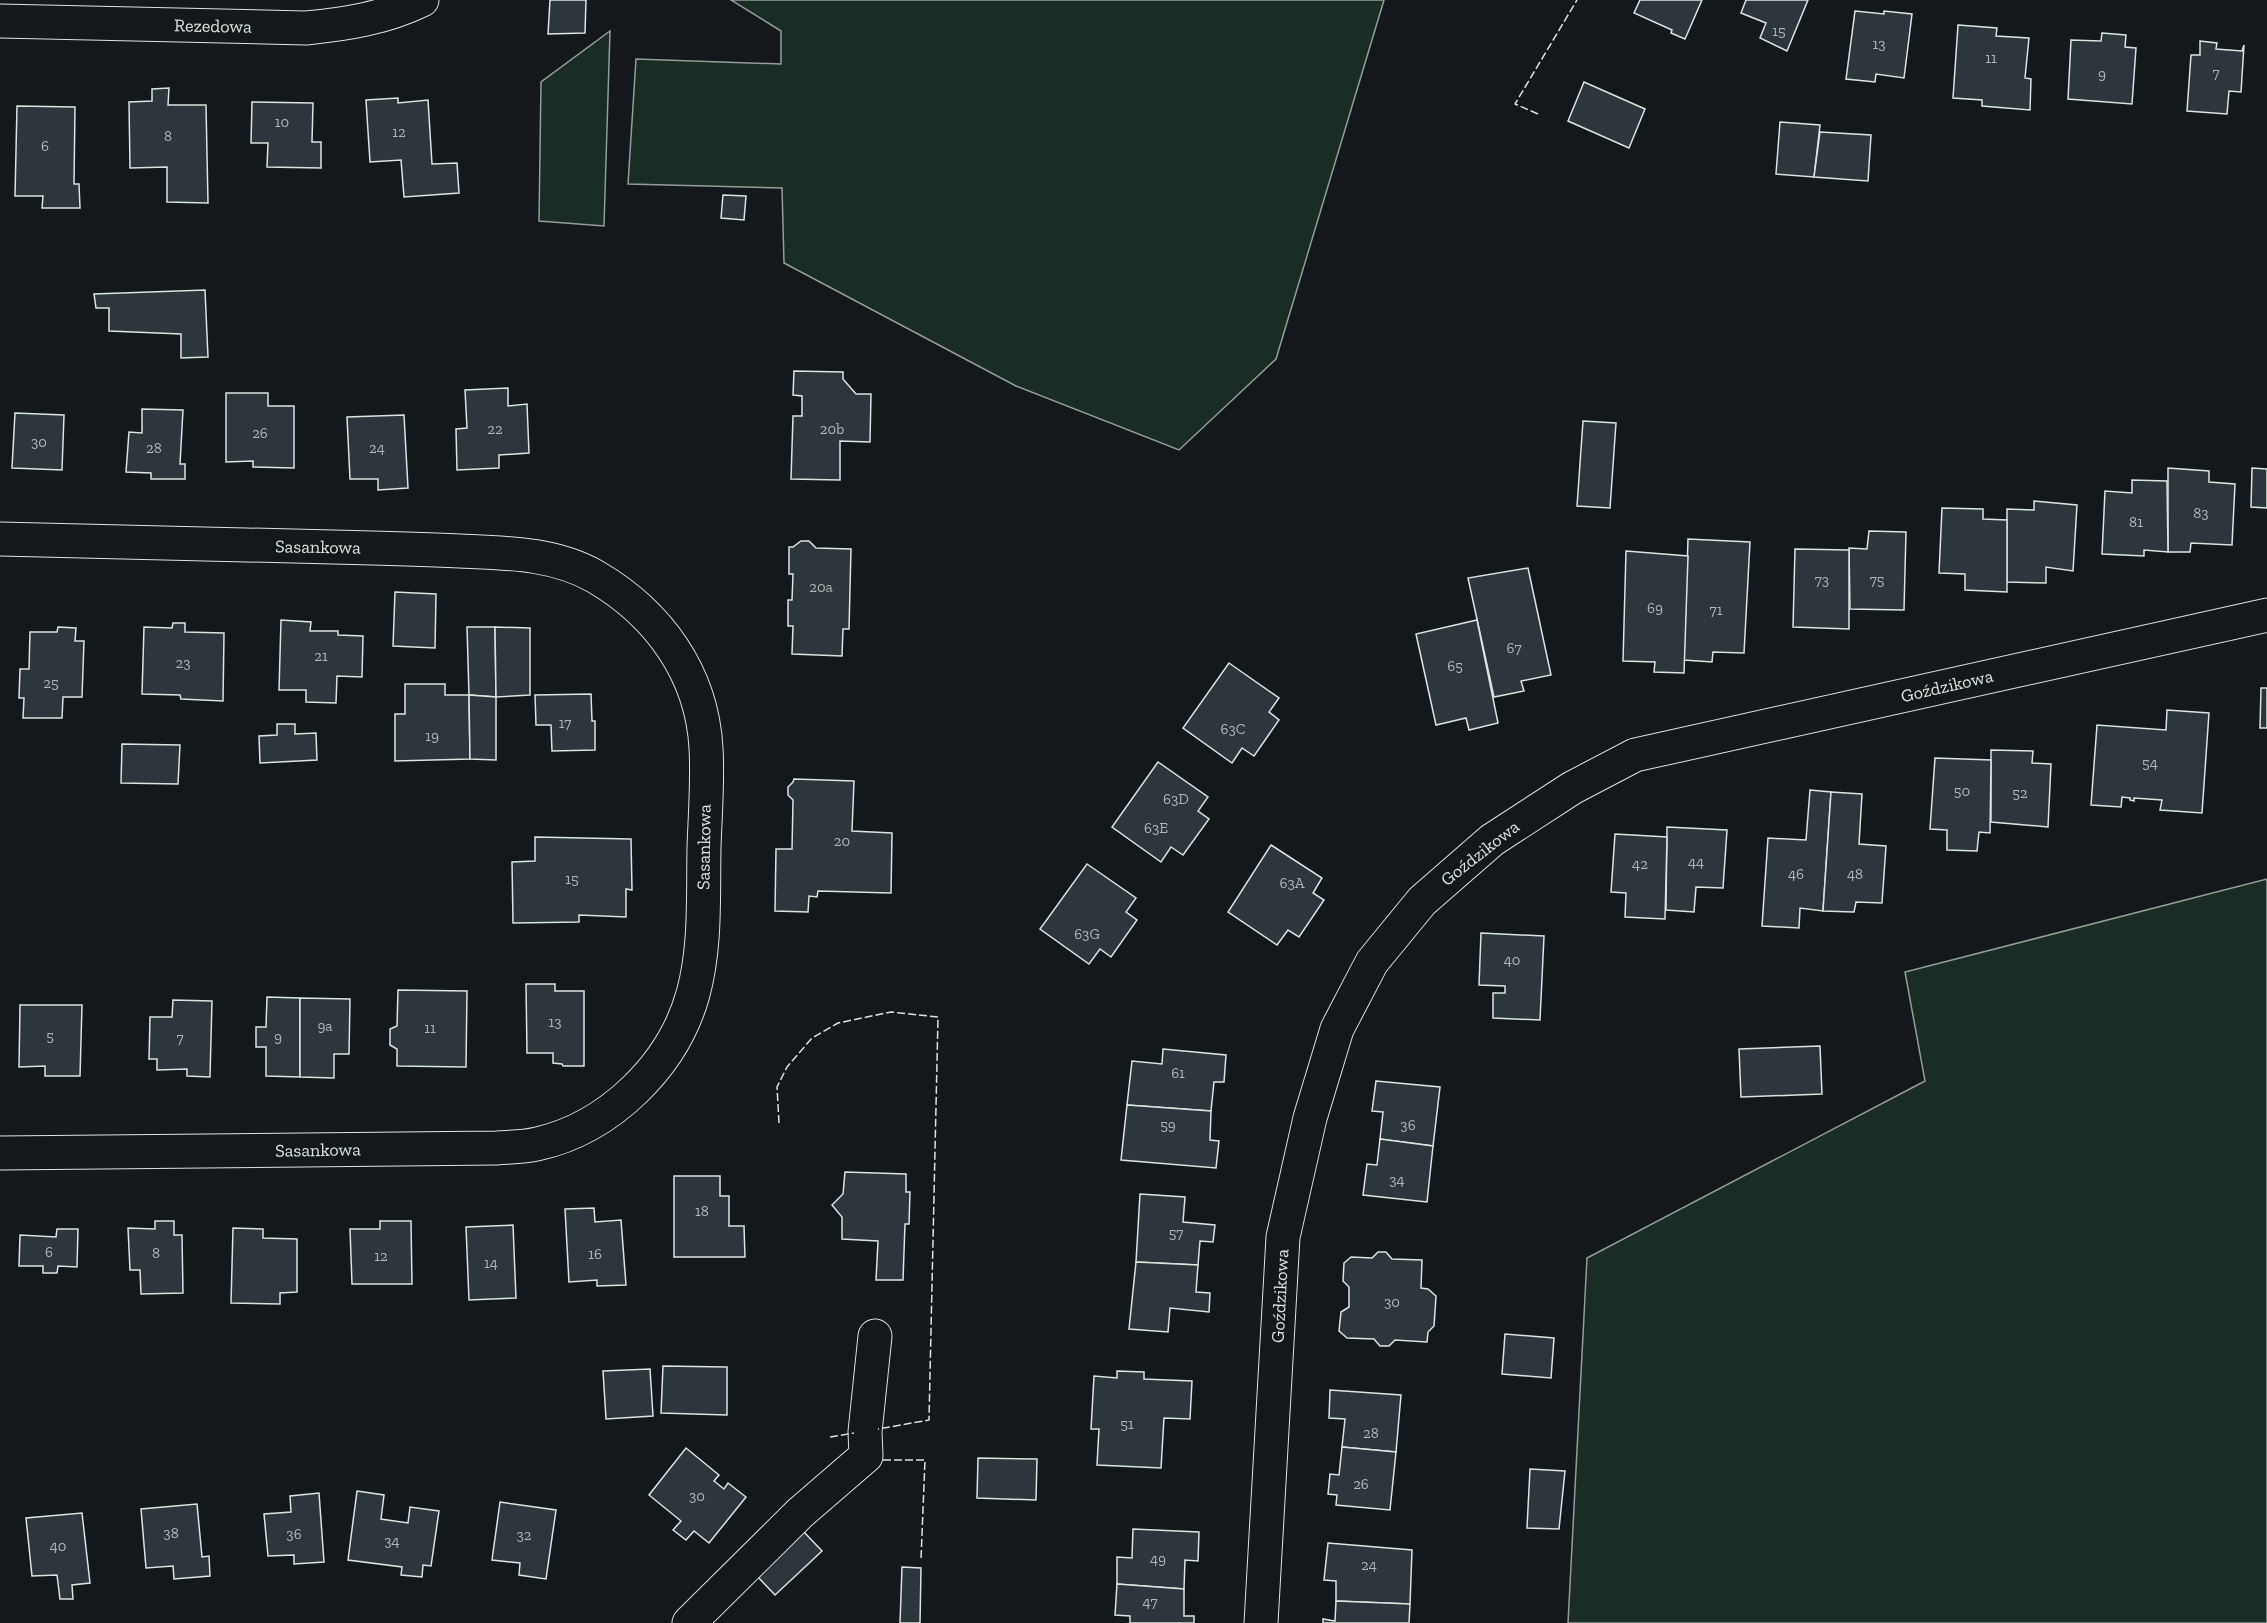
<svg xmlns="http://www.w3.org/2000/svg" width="2267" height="1623" viewBox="0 0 2267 1623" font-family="'Zilla Slab',serif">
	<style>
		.green { fill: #1a2d24; stroke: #939e99; stroke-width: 1.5 }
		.building { fill: #2c363c; stroke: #d8e6dc; stroke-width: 1.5 }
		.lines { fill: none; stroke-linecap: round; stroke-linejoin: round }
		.minor-casing { stroke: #d8e6dc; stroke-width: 35 }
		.minor { stroke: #14181c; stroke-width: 33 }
		.fence { stroke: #d8e6dc; stroke-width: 1.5; stroke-dasharray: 8 3; stroke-linecap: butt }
		.labels { text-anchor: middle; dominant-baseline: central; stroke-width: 4.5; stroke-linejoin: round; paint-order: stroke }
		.number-label { font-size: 15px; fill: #adbab4 }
		.street-label { font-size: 18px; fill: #d8e6dc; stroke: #14181c }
	</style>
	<rect width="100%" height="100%" fill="#14181c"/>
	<g class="green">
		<path d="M 731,0 L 1384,0 L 1276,359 L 1179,450 L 1016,386 L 784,263 L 782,188 L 628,184 L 636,59 L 781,64 L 781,31 Z"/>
		<path d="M 610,31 L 604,226 L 539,221 L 541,82 Z"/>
		<path d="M 2267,879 L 2267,1623 L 1568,1623 L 1587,1258 L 1925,1081 L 1905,972 Z"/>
	</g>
	<g class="building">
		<path d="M 550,0 L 586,0 L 585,33 L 548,34 Z"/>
		<path d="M 1640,0 L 1702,0 L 1685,39 L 1671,33 L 1672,30 L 1634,13 Z"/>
		<path d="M 1746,0 L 1808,0 L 1787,51 L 1760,38 L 1766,23 L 1741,13 Z"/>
		<path d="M 1855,11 L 1884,14 L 1884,11 L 1912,14 L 1904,78 L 1876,74 L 1875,82 L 1846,79 Z"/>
		<path d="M 1958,25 L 1997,28 L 1996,36 L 2029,38 L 2025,78 L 2031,79 L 2030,110 L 1982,106 L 1982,100 L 1953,98 Z"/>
		<path d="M 2102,33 L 2126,35 L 2125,47 L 2136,48 L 2132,104 L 2068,99 L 2071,40 L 2101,41 Z"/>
		<path d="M 2200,41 L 2217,43 L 2216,49 L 2242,51 L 2244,45 L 2241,92 L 2229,91 L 2227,114 L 2187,111 L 2191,55 L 2200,55 Z"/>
		<path d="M 1584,82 L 1645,109 L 1629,148 L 1568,121 Z"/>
		<path d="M 169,88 L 168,105 L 206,105 L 208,203 L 167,202 L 167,167 L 130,168 L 129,102 L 152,101 L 152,89 Z"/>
		<path d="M 398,98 L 398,103 L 428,100 L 432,164 L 457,163 L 459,193 L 404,197 L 401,160 L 370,162 L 366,100 Z"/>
		<path d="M 252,102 L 313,103 L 312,142 L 321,142 L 321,168 L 267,167 L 268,143 L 251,143 Z"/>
		<path d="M 17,106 L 75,107 L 74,184 L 79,184 L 80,208 L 42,208 L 43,196 L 15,196 Z"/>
		<path d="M 1780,122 L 1820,125 L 1814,177 L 1776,174 Z"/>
		<path d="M 1820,132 L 1871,135 L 1868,181 L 1814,177 Z"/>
		<path d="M 723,195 L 746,196 L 744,220 L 721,218 Z"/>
		<path d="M 205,290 L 208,357 L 181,358 L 181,334 L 109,331 L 109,308 L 96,308 L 94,294 Z"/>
		<path d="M 794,371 L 843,372 L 843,379 L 856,394 L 871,394 L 870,442 L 840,441 L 840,480 L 791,479 L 793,416 L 802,416 L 802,396 L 793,395 Z"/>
		<path d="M 508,388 L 508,406 L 527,404 L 529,453 L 499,455 L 499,468 L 457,470 L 456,429 L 467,428 L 465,390 Z"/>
		<path d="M 226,393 L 268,393 L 268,406 L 294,406 L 294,468 L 253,467 L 253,461 L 226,462 Z"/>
		<path d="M 142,409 L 183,410 L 180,464 L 185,464 L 185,479 L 151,479 L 151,473 L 126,472 L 129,432 L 142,433 Z"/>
		<path d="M 15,413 L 64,415 L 62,470 L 12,468 Z"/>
		<path d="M 404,415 L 408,488 L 378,490 L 378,479 L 350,479 L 347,417 Z"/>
		<path d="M 1583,421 L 1616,423 L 1610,508 L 1577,506 Z"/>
		<path d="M 2168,468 L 2209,471 L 2209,482 L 2235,484 L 2232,545 L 2191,543 L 2190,552 L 2168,552 Z"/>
		<path d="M 2252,468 L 2267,469 L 2267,508 L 2251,507 Z"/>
		<path d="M 2132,480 L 2167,481 L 2168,552 L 2144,550 L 2144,556 L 2102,554 L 2105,491 L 2132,493 Z"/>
		<path d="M 2034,501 L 2077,505 L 2073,571 L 2046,567 L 2046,583 L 2007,582 L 2007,509 L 2034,510 Z"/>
		<path d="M 1942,508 L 1983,509 L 1983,519 L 2007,520 L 2007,592 L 1965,590 L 1965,574 L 1939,573 Z"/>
		<path d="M 1869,531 L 1906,532 L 1904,610 L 1850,609 L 1849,548 L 1867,549 Z"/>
		<path d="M 1688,539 L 1750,542 L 1744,653 L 1713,652 L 1712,662 L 1684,660 Z"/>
		<path d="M 801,541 L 809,541 L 816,548 L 851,549 L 849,629 L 843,629 L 842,656 L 792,654 L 793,626 L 788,626 L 788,600 L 792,600 L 793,574 L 789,574 L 789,547 L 793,547 Z"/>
		<path d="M 1795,549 L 1849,550 L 1849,629 L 1793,627 Z"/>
		<path d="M 1626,551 L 1688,556 L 1684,673 L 1654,672 L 1655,662 L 1623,661 Z"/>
		<path d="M 1528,568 L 1551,675 L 1521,681 L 1524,691 L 1494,697 L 1468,578 Z"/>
		<path d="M 395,592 L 436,594 L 435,648 L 393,646 Z"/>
		<path d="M 281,620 L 311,622 L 310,631 L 338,631 L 338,635 L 363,636 L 362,677 L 337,676 L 336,703 L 306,702 L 306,690 L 279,690 Z"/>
		<path d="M 1477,620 L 1498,723 L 1469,730 L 1466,718 L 1436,725 L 1416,634 Z"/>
		<path d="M 173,623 L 185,623 L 185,632 L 224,633 L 223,701 L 181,699 L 180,695 L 142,694 L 144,627 L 172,628 Z"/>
		<path d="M 58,627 L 76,628 L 75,641 L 84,641 L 82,697 L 63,697 L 62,718 L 23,718 L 24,698 L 19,698 L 20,669 L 29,669 L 30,632 L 57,632 Z"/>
		<path d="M 467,627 L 495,627 L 496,697 L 469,695 Z"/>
		<path d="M 495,627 L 530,628 L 530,695 L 496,697 Z"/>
		<path d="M 1229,663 L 1279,698 L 1269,712 L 1279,720 L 1254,756 L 1242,748 L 1232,763 L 1183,728 Z"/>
		<path d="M 405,684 L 445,684 L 445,695 L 469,695 L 470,759 L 395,761 L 395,714 L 405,714 Z"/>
		<path d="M 2261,688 L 2267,688 L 2267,728 L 2260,728 Z"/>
		<path d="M 591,694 L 592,721 L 595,721 L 595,750 L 552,751 L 551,725 L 536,725 L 535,695 Z"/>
		<path d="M 469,695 L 496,697 L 496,760 L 470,759 Z"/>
		<path d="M 2167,710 L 2209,713 L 2202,813 L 2160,810 L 2162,800 L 2134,798 L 2134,801 L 2130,800 L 2130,798 L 2122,797 L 2121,807 L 2091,805 L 2097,725 L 2166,730 Z"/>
		<path d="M 277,724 L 295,724 L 295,734 L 316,733 L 317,760 L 260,763 L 259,736 L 277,735 Z"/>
		<path d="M 122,744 L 180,745 L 178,784 L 121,783 Z"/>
		<path d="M 1991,750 L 2033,751 L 2032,763 L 2051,764 L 2048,827 L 1991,822 Z"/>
		<path d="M 1935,758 L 1991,760 L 1990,833 L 1979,832 L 1977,851 L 1947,850 L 1947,830 L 1930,829 Z"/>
		<path d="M 1158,762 L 1208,797 L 1198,811 L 1209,819 L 1183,855 L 1171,847 L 1161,862 L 1112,827 Z"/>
		<path d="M 794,779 L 854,781 L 852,831 L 892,833 L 891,893 L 818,891 L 817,897 L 809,896 L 808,912 L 775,911 L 776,849 L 792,849 L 793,800 L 788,795 L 788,787 L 793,782 Z"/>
		<path d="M 1810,790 L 1831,792 L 1823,911 L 1800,908 L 1799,928 L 1762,926 L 1768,838 L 1806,840 Z"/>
		<path d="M 1831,792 L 1862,794 L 1859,844 L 1886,846 L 1882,903 L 1856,902 L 1854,912 L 1823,911 Z"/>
		<path d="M 1667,827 L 1727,830 L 1723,888 L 1696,887 L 1694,912 L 1666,910 Z"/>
		<path d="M 1615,834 L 1667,837 L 1665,919 L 1625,917 L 1626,893 L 1611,892 Z"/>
		<path d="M 535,837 L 631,839 L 632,890 L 626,889 L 626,917 L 579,915 L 579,922 L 513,923 L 512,862 L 535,861 Z"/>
		<path d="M 1271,845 L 1322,878 L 1313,893 L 1324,900 L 1299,937 L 1288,930 L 1277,945 L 1228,912 Z"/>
		<path d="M 1087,864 L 1136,898 L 1126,912 L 1137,920 L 1111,957 L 1100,949 L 1089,964 L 1040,929 Z"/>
		<path d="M 1481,933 L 1544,936 L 1540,1020 L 1493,1018 L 1493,993 L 1505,993 L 1505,986 L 1479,985 Z"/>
		<path d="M 526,984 L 555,984 L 555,991 L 584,991 L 584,1066 L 563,1066 L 562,1064 L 553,1063 L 553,1053 L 527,1053 Z"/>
		<path d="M 398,990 L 467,991 L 466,1067 L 397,1066 L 397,1049 L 390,1045 L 390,1029 L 397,1026 Z"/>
		<path d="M 267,997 L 300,998 L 300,1077 L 266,1076 L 266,1047 L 256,1047 L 256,1027 L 266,1027 Z"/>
		<path d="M 300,998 L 350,999 L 349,1054 L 334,1054 L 334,1078 L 300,1077 Z"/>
		<path d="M 173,1000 L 212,1001 L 210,1077 L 187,1076 L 187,1069 L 157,1070 L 157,1059 L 149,1059 L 150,1017 L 172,1017 Z"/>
		<path d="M 20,1005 L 82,1005 L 80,1076 L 45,1076 L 45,1066 L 19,1067 Z"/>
		<path d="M 1820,1046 L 1822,1094 L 1741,1097 L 1739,1049 Z"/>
		<path d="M 1163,1049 L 1226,1055 L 1224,1082 L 1214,1082 L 1211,1111 L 1127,1105 L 1132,1061 L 1162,1064 Z"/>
		<path d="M 1376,1081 L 1440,1087 L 1433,1146 L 1380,1139 L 1383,1112 L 1372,1111 Z"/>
		<path d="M 1127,1105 L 1211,1111 L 1210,1140 L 1219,1141 L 1216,1168 L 1121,1160 Z"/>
		<path d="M 1380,1139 L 1433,1146 L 1427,1202 L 1363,1195 L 1367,1164 L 1377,1165 Z"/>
		<path d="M 845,1172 L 906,1174 L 906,1192 L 910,1192 L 909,1224 L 905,1224 L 903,1280 L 876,1280 L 878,1241 L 842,1239 L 842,1217 L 832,1205 L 843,1194 Z"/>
		<path d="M 674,1176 L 720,1176 L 720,1196 L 729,1196 L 729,1226 L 744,1226 L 745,1257 L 674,1257 Z"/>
		<path d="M 1140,1194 L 1185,1197 L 1183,1222 L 1215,1225 L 1213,1242 L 1200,1241 L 1198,1265 L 1136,1262 Z"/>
		<path d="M 594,1208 L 595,1222 L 621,1220 L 626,1285 L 597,1286 L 597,1280 L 569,1282 L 565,1209 Z"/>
		<path d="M 155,1221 L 174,1221 L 174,1235 L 182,1235 L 183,1293 L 141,1294 L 140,1270 L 130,1270 L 128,1228 L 155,1229 Z"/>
		<path d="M 380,1221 L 411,1221 L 412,1284 L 352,1284 L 350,1229 L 380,1229 Z"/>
		<path d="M 513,1225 L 516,1298 L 469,1300 L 466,1227 Z"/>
		<path d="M 233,1228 L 263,1229 L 263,1238 L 297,1239 L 297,1292 L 280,1293 L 280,1304 L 231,1303 Z"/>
		<path d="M 57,1229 L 78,1229 L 77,1267 L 58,1266 L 57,1273 L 43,1273 L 43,1266 L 19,1266 L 20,1235 L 56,1237 Z"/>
		<path d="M 1378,1252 L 1386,1252 L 1392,1259 L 1422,1260 L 1421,1288 L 1428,1289 L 1436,1296 L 1434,1326 L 1428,1332 L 1427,1342 L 1395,1340 L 1389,1346 L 1380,1346 L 1374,1339 L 1347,1338 L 1339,1331 L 1341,1312 L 1349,1307 L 1349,1287 L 1343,1281 L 1344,1263 L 1351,1257 L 1372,1258 Z"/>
		<path d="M 1136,1262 L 1198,1265 L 1196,1292 L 1210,1293 L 1209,1312 L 1170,1308 L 1168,1332 L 1129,1329 Z"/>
		<path d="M 1505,1334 L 1554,1338 L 1551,1378 L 1502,1374 Z"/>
		<path d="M 663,1366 L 727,1367 L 727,1415 L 661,1413 Z"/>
		<path d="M 650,1369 L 653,1416 L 606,1419 L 603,1371 Z"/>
		<path d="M 1117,1371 L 1144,1372 L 1144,1379 L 1192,1381 L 1190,1419 L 1164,1418 L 1161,1468 L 1097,1465 L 1099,1429 L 1091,1429 L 1094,1376 L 1117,1378 Z"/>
		<path d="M 1330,1390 L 1401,1395 L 1396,1452 L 1342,1447 L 1345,1419 L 1329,1418 Z"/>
		<path d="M 1342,1447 L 1396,1452 L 1390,1510 L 1336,1505 L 1337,1495 L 1328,1494 L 1330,1474 L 1339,1475 Z"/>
		<path d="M 686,1448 L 719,1475 L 714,1481 L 724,1489 L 728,1483 L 746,1497 L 709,1543 L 694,1531 L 686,1540 L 673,1530 L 681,1521 L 649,1495 Z"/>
		<path d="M 978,1458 L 1037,1459 L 1036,1500 L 977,1498 Z"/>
		<path d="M 1530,1469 L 1565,1471 L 1559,1529 L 1527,1528 Z"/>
		<path d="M 357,1491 L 384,1495 L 381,1519 L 408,1523 L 410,1507 L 439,1511 L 431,1566 L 423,1565 L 422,1577 L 401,1575 L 402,1567 L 348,1560 Z"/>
		<path d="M 319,1493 L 324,1562 L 294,1564 L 294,1555 L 268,1556 L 264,1514 L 291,1512 L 290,1496 Z"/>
		<path d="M 500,1502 L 556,1510 L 546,1579 L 519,1575 L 520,1563 L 492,1560 Z"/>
		<path d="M 197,1504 L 202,1557 L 209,1556 L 210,1576 L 174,1579 L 173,1566 L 146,1568 L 141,1509 Z"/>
		<path d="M 82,1513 L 90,1583 L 72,1585 L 73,1599 L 60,1599 L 57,1575 L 32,1576 L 26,1518 Z"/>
		<path d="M 1133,1529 L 1199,1532 L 1198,1561 L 1185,1560 L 1184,1589 L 1117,1584 L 1117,1557 L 1132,1558 Z"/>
		<path d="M 803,1531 L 822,1551 L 775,1595 L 756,1575 Z"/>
		<path d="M 1328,1543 L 1412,1550 L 1410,1604 L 1336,1601 L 1336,1581 L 1324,1580 Z"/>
		<path d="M 902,1567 L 921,1568 L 920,1623 L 900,1623 Z"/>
		<path d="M 1117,1584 L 1184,1589 L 1184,1616 L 1194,1616 L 1194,1623 L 1130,1623 L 1130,1616 L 1115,1615 Z"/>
		<path d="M 1336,1601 L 1410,1604 L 1409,1623 L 1323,1623 L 1323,1619 L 1335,1621 Z"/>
	</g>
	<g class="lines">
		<defs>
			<g id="minor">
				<path d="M 0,21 L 306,28 C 347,24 385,18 422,0"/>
				<path d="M 0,539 C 111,541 222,544 333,547 C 376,548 418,549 460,551 C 506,553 555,553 596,577 C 659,614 702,674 706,748 C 708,781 705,815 704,848 C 703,896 706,947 693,994 C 673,1066 609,1128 537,1144 C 524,1147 510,1147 497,1148 L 0,1153"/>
				<path d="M 689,1623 L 800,1513 L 866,1456 L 865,1432 L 875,1336"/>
				<path d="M 1261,1623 L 1283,1237 L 1310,1118 L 1337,1029 L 1372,962 L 1422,901 L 1492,840 L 1572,788 L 1635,755 L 2267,615"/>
			</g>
		</defs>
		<use href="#minor" class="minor-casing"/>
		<use href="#minor" class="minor"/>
		<g class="fence">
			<path d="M 1538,114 L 1515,104 L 1577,0"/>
			<path d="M 779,1123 L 777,1087 L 787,1067 L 812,1038 L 838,1023 L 891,1012 L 938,1017 L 929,1420 L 878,1429"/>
			<path d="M 830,1437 L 854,1433"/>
			<path d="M 883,1460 L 925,1460 L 921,1559"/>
		</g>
	</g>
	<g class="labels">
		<g class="number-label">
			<text x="1779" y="31">15</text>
			<text x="1879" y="44">13</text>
			<text x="1991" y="58">11</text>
			<text x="2216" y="73">7</text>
			<text x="2102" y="74">9</text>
			<text x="282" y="122">10</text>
			<text x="399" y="132">12</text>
			<text x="168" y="136">8</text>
			<text x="45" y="146">6</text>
			<text x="495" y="429">22</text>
			<text x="832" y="429">20b</text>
			<text x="260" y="433">26</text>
			<text x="39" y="442">30</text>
			<text x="154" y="448">28</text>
			<text x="377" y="448">24</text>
			<text x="2201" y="513">83</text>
			<text x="2136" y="522">81</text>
			<text x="1822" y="580">73</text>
			<text x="1877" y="580">75</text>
			<text x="821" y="587">20a</text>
			<text x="1655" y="608">69</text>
			<text x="1716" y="610">71</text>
			<text x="1514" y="648">67</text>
			<text x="321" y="656">21</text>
			<text x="183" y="663">23</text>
			<text x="1455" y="666">65</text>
			<text x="51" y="683">25</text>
			<text x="565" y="723">17</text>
			<text x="1233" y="729">63C</text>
			<text x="432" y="736">19</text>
			<text x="2150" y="763">54</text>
			<text x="1962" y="791">50</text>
			<text x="2020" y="793">52</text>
			<text x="1176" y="799">63D</text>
			<text x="1156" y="828">63E</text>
			<text x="842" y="841">20</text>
			<text x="1696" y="862">44</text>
			<text x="1640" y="864">42</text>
			<text x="1796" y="874">46</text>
			<text x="1855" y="874">48</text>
			<text x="572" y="879">15</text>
			<text x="1292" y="883">63A</text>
			<text x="1087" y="934">63G</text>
			<text x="1512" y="960">40</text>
			<text x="555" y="1022">13</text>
			<text x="325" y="1026">9a</text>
			<text x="430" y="1028">11</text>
			<text x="50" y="1036">5</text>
			<text x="278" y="1037">9</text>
			<text x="180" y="1038">7</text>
			<text x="1178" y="1073">61</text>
			<text x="1168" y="1125">59</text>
			<text x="1408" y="1125">36</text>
			<text x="1397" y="1180">34</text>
			<text x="702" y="1211">18</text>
			<text x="1176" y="1233">57</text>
			<text x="49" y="1252">6</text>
			<text x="156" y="1253">8</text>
			<text x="595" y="1254">16</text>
			<text x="381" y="1256">12</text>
			<text x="491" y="1263">14</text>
			<text x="1392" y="1302">30</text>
			<text x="1127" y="1424">51</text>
			<text x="1371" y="1433">28</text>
			<text x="1361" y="1484">26</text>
			<text x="697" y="1496">30</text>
			<text x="171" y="1533">38</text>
			<text x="294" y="1534">36</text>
			<text x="524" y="1535">32</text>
			<text x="392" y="1541">34</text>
			<text x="58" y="1546">40</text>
			<text x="1158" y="1559">49</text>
			<text x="1369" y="1565">24</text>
			<text x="1150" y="1602">47</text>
		</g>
		<g class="street-label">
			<text transform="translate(213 26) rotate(1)">Rezedowa</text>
			<text transform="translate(318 547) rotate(1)">Sasankowa</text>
			<text transform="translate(1947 686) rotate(-13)">Goździkowa</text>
			<text transform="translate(704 847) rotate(-89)">Sasankowa</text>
			<text transform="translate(1480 853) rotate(-38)">Goździkowa</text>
			<text transform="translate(318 1150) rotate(-1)">Sasankowa</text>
			<text transform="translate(1280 1296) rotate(-87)">Goździkowa</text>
		</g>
	</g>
</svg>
